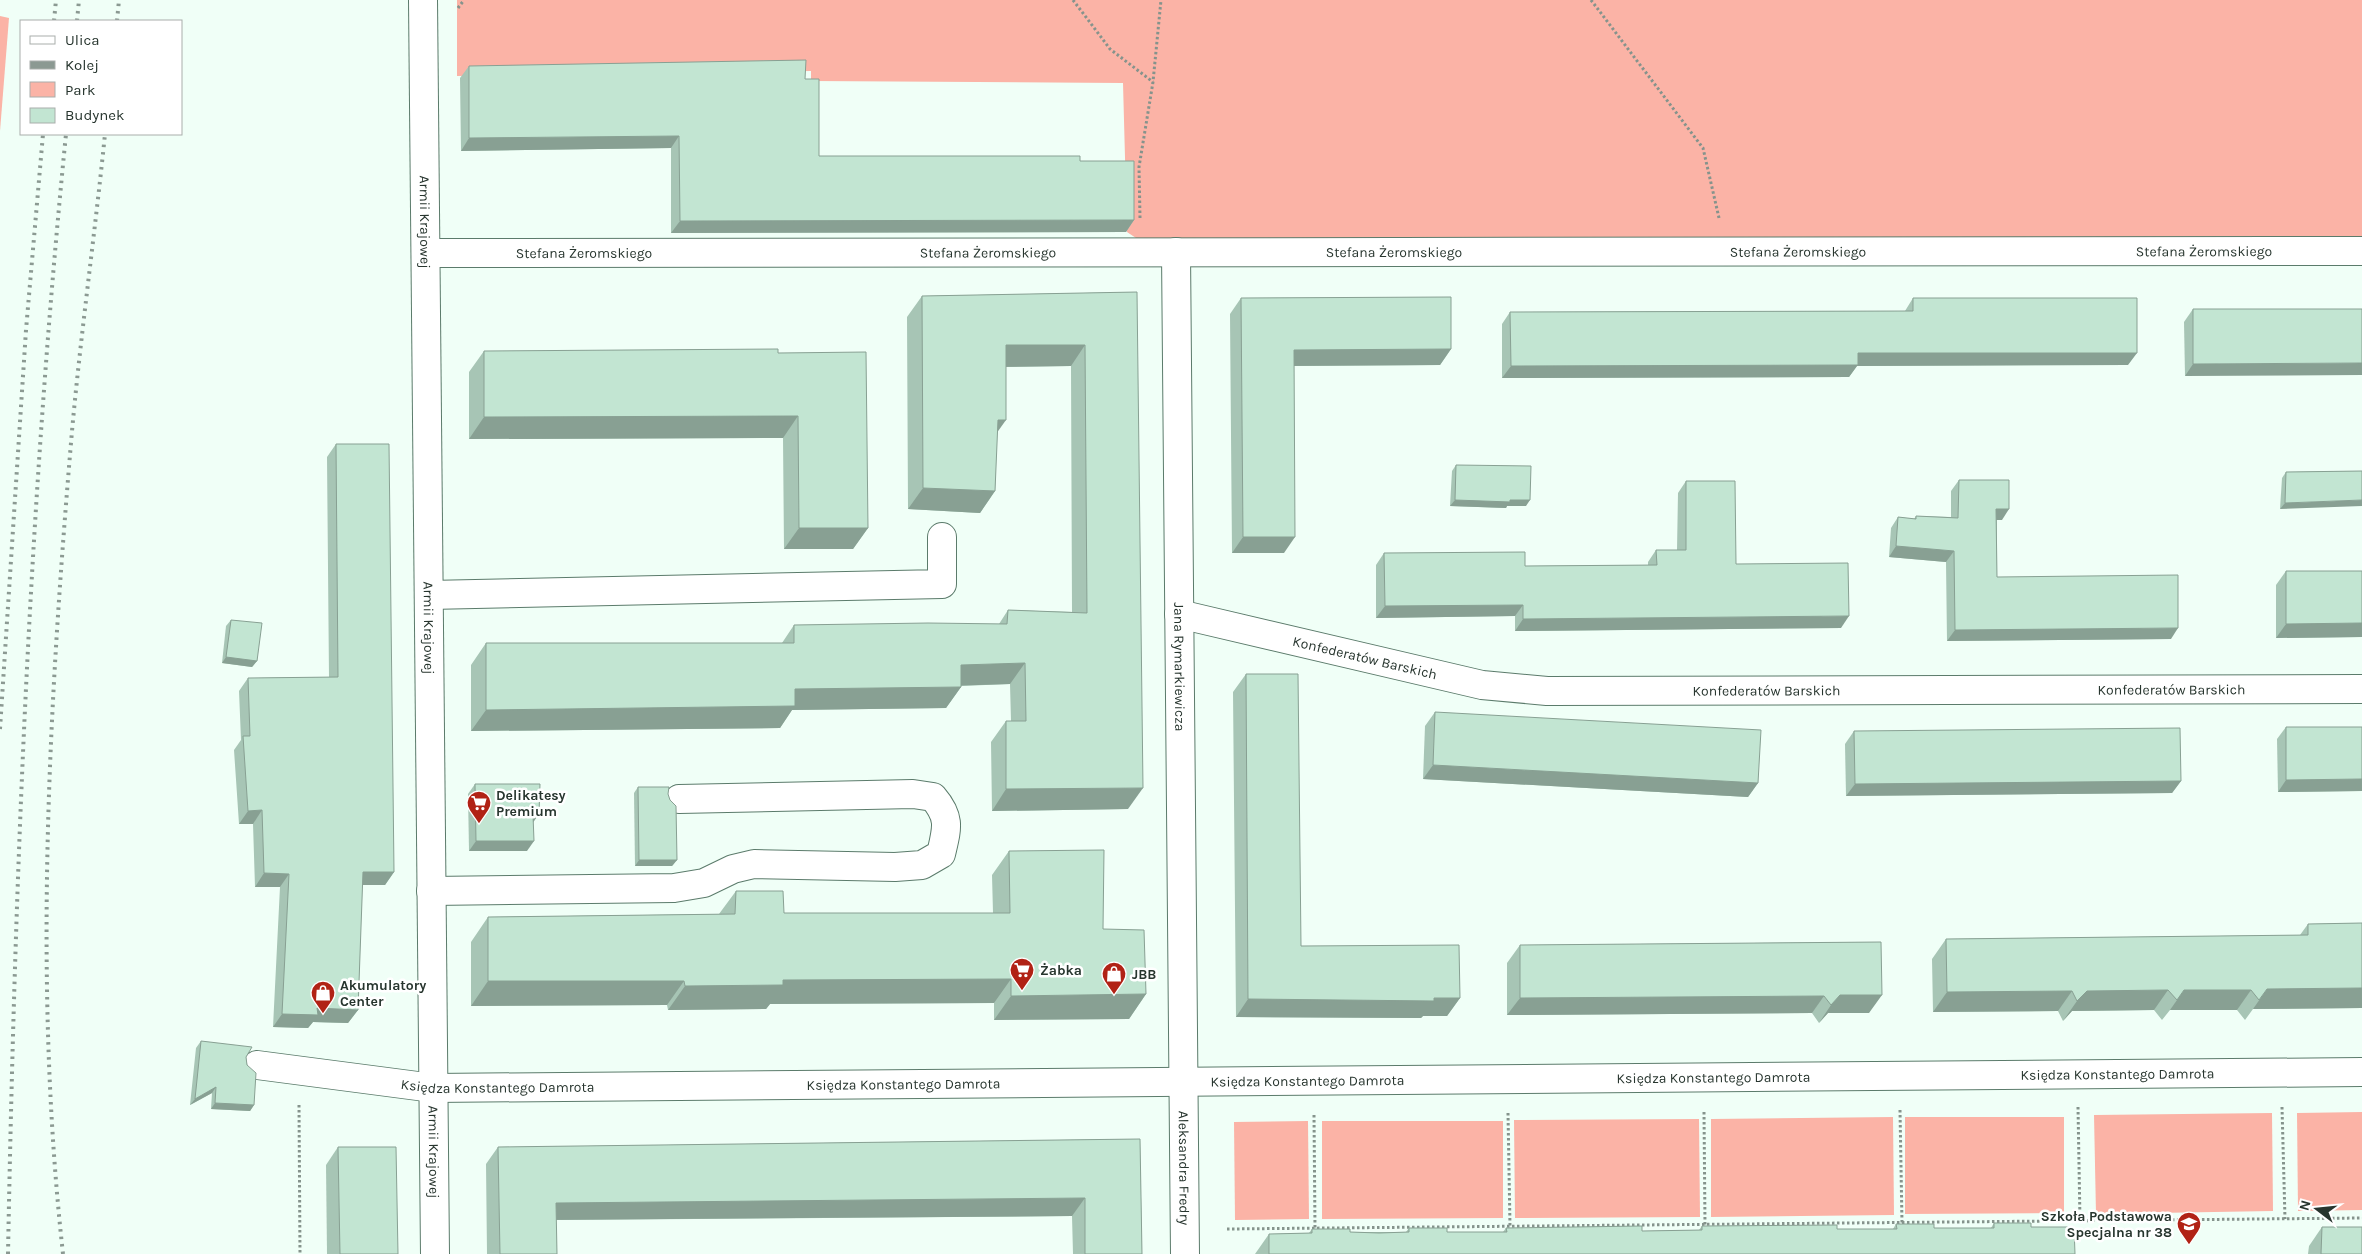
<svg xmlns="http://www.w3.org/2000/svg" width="2362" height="1254" viewBox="0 0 2362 1254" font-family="Karla,sans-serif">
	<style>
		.green { fill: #fbb3a6 }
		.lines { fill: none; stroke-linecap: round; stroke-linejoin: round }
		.minor-casing { stroke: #5b7b6b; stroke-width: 30 }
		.path { stroke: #85938c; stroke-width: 3; stroke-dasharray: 2.5 2.5; stroke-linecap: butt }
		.minor { stroke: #fff; stroke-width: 28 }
		.rail { stroke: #8b9992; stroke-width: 4; stroke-dasharray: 2.5 5; stroke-linecap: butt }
		.wall { fill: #a7c5b5 }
		.shaded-wall { fill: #88a093 }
		.building { fill: #c2e5d2; stroke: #88a093 }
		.labels { text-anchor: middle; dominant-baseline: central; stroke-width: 5; stroke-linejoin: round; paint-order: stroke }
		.street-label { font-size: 14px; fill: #27352e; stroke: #fff }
		.poi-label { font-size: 14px; font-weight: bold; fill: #27352e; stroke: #fff; text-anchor: start }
	</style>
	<rect width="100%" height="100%" fill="#f0fff7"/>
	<g class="green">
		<path d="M 457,0 L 2362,0 L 2362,236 L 1142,242 L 1127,232 L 1123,83 L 811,81 L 811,71 L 457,76 Z"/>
		<path d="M 0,16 L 9,18 L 0,131 Z"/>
		<path d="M 2362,1112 L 2362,1210 L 2298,1211 L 2297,1113 Z"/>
		<path d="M 2272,1113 L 2273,1211 L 2096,1214 L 2094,1115 Z"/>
		<path d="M 1893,1117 L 1894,1215 L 1711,1217 L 1711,1119 Z"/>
		<path d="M 1905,1117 L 2064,1117 L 2064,1213 L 1905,1214 Z"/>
		<path d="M 1699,1119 L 1700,1217 L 1515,1218 L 1514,1120 Z"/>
		<path d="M 1308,1121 L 1309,1219 L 1235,1220 L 1234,1122 Z"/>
		<path d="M 1322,1121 L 1503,1121 L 1503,1218 L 1322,1219 Z"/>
	</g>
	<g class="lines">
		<defs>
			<g id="minor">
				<path id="s1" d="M 423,0 L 435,1254"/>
				<path id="s2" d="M 1176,252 L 1185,1254"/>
				<path id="s3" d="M 426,253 L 2362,251"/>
				<path d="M 429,595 L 942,584 L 942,537"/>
				<path id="s4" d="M 1179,614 L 1482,685 L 1547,691 L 2362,689"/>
				<path d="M 431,891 L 674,888 L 704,883 L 733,869 L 754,864 L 895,867 L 922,865 L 941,854 C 947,828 951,818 933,797 L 913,794 L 679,799"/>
				<path id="s5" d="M 257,1065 L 433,1088 L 2362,1072"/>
			</g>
		</defs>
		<use href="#minor" class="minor-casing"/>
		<g class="path">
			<path d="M 1073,0 L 1110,49 L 1153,82"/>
			<path d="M 1591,0 L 1703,148 L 1719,218"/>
			<path d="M 458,8 L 464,0"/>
			<path d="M 1140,218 L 1139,167 L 1153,82 L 1161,0"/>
			<path d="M 299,1105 L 300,1254"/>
			<path d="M 2078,1107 L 2080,1221"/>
			<path d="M 2282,1107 L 2285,1219"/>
			<path d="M 1900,1110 L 1902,1223"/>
			<path d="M 1704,1112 L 1705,1225"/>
			<path d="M 1508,1113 L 1510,1226"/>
			<path d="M 1314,1115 L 1315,1228"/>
			<path d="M 1227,1229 L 2362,1218"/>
		</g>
		<use href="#minor" class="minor"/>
		<g class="rail">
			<path d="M 54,21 L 56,0"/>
			<path d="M 77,21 L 79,0"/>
			<path d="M 117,21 L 119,0"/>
			<path d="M 0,729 L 26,330 L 43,134"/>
			<path d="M 8,1254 C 15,880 29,506 66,134"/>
			<path d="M 63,1254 C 33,984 49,702 72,431 C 81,332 95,233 105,134"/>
		</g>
	</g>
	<g class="wall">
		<path d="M 469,66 L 805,79 L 819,156 L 1080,161 L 1134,220 L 1126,232 L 671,233 L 671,148 L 461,151 L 460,78 Z"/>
		<path d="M 1137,292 L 1128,809 L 992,811 L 991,742 L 1006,721 L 1011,721 L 1010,684 L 961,686 L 961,687 L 946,708 L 792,710 L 780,728 L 471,731 L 471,665 L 486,643 L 782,643 L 794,625 L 999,624 L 1008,610 L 1072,612 L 1071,366 L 1006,367 L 997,433 L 995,491 L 980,513 L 908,509 L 907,317 L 922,296 Z"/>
		<path d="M 1241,298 L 1451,349 L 1440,365 L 1294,366 L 1284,553 L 1232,553 L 1230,314 Z"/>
		<path d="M 1913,298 L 2128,365 L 1857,366 L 1849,377 L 1502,378 L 1502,324 L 1510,312 L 1905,311 Z"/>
		<path d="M 2193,309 L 2362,309 L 2185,376 L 2184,322 Z"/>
		<path d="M 484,351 L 778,353 L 868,528 L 853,549 L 784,549 L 783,438 L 469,439 L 469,372 Z"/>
		<path d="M 336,444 L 394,872 L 385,885 L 362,885 L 358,1010 L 348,1023 L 313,1022 L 308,1028 L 273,1027 L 280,887 L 255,887 L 253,824 L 239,824 L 234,750 L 241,740 L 239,691 L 248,678 L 329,677 L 327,457 Z"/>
		<path d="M 1456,465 L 1526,506 L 1507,506 L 1506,508 L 1450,506 L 1452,471 Z"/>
		<path d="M 2362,471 L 2280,509 L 2282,478 L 2286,472 Z"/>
		<path d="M 1959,480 L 2002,520 L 1997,520 L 1997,577 L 2171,639 L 1947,641 L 1946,562 L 1889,557 L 1891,528 L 1898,517 L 1914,519 L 1916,516 L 1951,517 L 1951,491 Z"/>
		<path d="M 1686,481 L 1736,564 L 1841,628 L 1515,631 L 1515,616 L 1376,618 L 1376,565 L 1384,553 L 1525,566 L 1648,565 L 1648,562 L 1656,550 L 1677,550 L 1678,493 Z"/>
		<path d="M 2286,571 L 2362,571 L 2362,637 L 2276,638 L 2276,585 Z"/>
		<path d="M 231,620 L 257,661 L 252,667 L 222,663 L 226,626 Z"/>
		<path d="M 1246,674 L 1301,946 L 1460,998 L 1447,1016 L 1423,1016 L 1421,1018 L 1236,1017 L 1233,692 Z"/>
		<path d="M 1435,712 L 1758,783 L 1748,797 L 1423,779 L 1425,726 Z"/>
		<path d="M 2286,727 L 2362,727 L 2362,791 L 2278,792 L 2277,739 Z"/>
		<path d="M 1854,731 L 2181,781 L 2172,793 L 1846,796 L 1845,744 Z"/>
		<path d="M 475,784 L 527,851 L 469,851 L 468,794 Z"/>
		<path d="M 638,787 L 668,794 L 677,860 L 672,866 L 635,866 L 634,793 Z"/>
		<path d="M 1009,851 L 1103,929 L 1146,994 L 1129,1019 L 994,1020 L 994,1003 L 770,1004 L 766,1009 L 668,1010 L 667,1005 L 471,1006 L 471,942 L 488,917 L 719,914 L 736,891 L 784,913 L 993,913 L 992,875 Z"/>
		<path d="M 2362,923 L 2362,1008 L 2253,1009 L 2245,1020 L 2237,1010 L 2170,1010 L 2162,1020 L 2154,1010 L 2072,1011 L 2063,1021 L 2058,1011 L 1933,1012 L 1932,959 L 1946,939 L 2300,935 L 2308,924 Z"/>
		<path d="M 1881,942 L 1869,1013 L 1828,1013 L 1819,1023 L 1812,1013 L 1507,1015 L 1507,963 L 1520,945 Z"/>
		<path d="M 201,1041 L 246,1057 L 254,1105 L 250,1111 L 211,1109 L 212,1093 L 190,1105 L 196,1048 Z"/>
		<path d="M 1140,1139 L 1142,1254 L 1073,1254 L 1072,1216 L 556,1220 L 557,1254 L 487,1254 L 486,1164 L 498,1147 Z"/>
		<path d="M 338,1147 L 398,1254 L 327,1254 L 326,1165 Z"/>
		<path d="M 1994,1223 L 2031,1227 L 2075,1254 L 1255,1254 L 1269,1234 L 1309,1233 L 1312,1229 L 1350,1232 L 1406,1232 L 1409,1228 L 1447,1232 L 1503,1232 L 1506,1228 L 1642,1231 L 1699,1230 L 1702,1226 L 1837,1229 L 1893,1229 L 1896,1224 L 1934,1228 L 1991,1228 Z"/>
		<path d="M 2322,1227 L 2362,1254 L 2308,1254 L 2309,1246 Z"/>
	</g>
	<g class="shaded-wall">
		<path d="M 679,136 L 671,148 L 461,151 L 469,138 Z"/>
		<path d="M 1134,220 L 1126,232 L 671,233 L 680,221 Z"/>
		<path d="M 1006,345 L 1085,345 L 1071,366 L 991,367 Z"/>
		<path d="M 1451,349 L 1440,365 L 1283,366 L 1294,350 Z"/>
		<path d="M 1858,353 L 2137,353 L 2128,365 L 1857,366 L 1849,377 L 1502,378 L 1511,366 Z"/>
		<path d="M 2362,363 L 2362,375 L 2185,376 L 2193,364 Z"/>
		<path d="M 798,416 L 783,438 L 469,439 L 484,417 Z"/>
		<path d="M 998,420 L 1006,420 L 991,441 Z"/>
		<path d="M 923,488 L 995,491 L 980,513 L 908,509 Z"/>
		<path d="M 1455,500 L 1530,500 L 1526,506 L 1507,506 L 1506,508 L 1450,506 Z"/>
		<path d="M 2362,500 L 2362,506 L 2280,509 L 2285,503 Z"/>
		<path d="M 1996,509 L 2009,509 L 2002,520 L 1989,520 Z"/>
		<path d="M 799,528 L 868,528 L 853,549 L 784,549 Z"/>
		<path d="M 1243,537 L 1295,537 L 1284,553 L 1232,553 Z"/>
		<path d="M 1896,546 L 1954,551 L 1946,562 L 1889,557 Z"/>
		<path d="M 1523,605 L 1515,616 L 1376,618 L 1385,606 Z"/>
		<path d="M 1849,616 L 1841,628 L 1515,631 L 1523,619 Z"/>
		<path d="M 2362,623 L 2362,637 L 2276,638 L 2286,624 Z"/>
		<path d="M 2178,628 L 2171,639 L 1947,641 L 1955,630 Z"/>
		<path d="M 226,657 L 257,661 L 252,667 L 222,663 Z"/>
		<path d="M 1025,663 L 1010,684 L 946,686 L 961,665 Z"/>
		<path d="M 961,687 L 946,708 L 792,710 L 780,728 L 471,731 L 486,710 L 795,689 Z"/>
		<path d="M 1433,765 L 1758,783 L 1748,797 L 1423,779 Z"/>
		<path d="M 2362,779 L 2362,791 L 2278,792 L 2286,780 Z"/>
		<path d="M 2181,781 L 2172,793 L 1846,796 L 1855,784 Z"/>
		<path d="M 1143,788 L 1128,809 L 992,811 L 1006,789 Z"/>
		<path d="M 262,810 L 253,824 L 239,824 L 248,811 Z"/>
		<path d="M 539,814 L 532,824 L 533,815 Z"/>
		<path d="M 476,841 L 534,841 L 527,851 L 469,851 Z"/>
		<path d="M 639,860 L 677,860 L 672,866 L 635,866 Z"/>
		<path d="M 363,872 L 394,872 L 385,885 L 353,885 Z"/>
		<path d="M 264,873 L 289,874 L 280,887 L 255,887 Z"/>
		<path d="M 1011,979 L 994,1003 L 770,1004 L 766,1009 L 668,1010 L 685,986 L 783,980 Z"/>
		<path d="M 488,981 L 684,981 L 667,1005 L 471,1006 Z"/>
		<path d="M 2362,988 L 2362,1008 L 2253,1009 L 2267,989 Z"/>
		<path d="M 2168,990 L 2154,1010 L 2072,1011 L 2063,1021 L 2077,1001 L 2087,991 Z"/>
		<path d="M 2184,990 L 2251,990 L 2237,1010 L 2170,1010 Z"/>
		<path d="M 2072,991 L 2058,1011 L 1933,1012 L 1947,992 Z"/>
		<path d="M 1146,994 L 1129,1019 L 994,1020 L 1011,996 Z"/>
		<path d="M 1840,995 L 1882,995 L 1869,1013 L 1828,1013 L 1819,1023 L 1831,1005 Z"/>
		<path d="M 1824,996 L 1812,1013 L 1507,1015 L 1520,998 Z"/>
		<path d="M 1460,998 L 1447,1016 L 1423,1016 L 1421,1018 L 1236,1017 L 1248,999 Z"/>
		<path d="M 317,1008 L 358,1010 L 348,1023 L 313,1022 L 308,1028 L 273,1027 L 282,1014 Z"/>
		<path d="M 216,1087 L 212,1093 L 190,1105 L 195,1099 Z"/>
		<path d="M 215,1103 L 254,1105 L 250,1111 L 211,1109 Z"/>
		<path d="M 1085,1198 L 1072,1216 L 544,1220 L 556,1203 Z"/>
	</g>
	<g class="building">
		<path d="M 806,60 L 805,79 L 819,79 L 819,156 L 1080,156 L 1080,161 L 1134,161 L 1134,220 L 680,221 L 679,136 L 469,138 L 469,66 Z"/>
		<path d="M 1137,292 L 1143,788 L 1006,789 L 1006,721 L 1026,721 L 1025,663 L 961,665 L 961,687 L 795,689 L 795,706 L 486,710 L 486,643 L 794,643 L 794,625 L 928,623 L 1007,624 L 1008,610 L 1087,613 L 1085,345 L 1006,345 L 1006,420 L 998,420 L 995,491 L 923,488 L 922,296 Z"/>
		<path d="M 1451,297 L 1451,349 L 1294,350 L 1295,537 L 1243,537 L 1241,298 Z"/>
		<path d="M 1913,298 L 2137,298 L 2137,353 L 1858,353 L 1858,365 L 1511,366 L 1510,312 L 1913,311 Z"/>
		<path d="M 2193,309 L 2362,309 L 2362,363 L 2193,364 Z"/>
		<path d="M 778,349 L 778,353 L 866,352 L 868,528 L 799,528 L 798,416 L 484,417 L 484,351 Z"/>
		<path d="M 336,444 L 389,444 L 394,872 L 363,872 L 358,1010 L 317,1008 L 318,1015 L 282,1014 L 289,874 L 264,873 L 262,810 L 248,811 L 243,736 L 250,736 L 248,678 L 338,677 Z"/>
		<path d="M 1456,465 L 1531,466 L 1530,500 L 1510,500 L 1510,502 L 1455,500 Z"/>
		<path d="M 2362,471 L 2362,500 L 2285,503 L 2286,472 Z"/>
		<path d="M 1959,480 L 2009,480 L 2009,509 L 1996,509 L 1997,577 L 2178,575 L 2178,628 L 1955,630 L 1954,551 L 1896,546 L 1898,517 L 1916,519 L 1916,516 L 1958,518 Z"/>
		<path d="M 1686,481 L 1735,481 L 1736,564 L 1848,563 L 1849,616 L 1523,619 L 1523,605 L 1385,606 L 1384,553 L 1525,552 L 1525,566 L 1657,565 L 1656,550 L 1686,550 Z"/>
		<path d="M 2286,571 L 2362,571 L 2362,623 L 2286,624 Z"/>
		<path d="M 231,620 L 262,623 L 257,661 L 226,657 Z"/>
		<path d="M 1246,674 L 1298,674 L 1301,946 L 1459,945 L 1460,998 L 1434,998 L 1434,1001 L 1248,999 Z"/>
		<path d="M 1435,712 L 1761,730 L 1758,783 L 1433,765 Z"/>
		<path d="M 2286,727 L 2362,727 L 2362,779 L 2286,780 Z"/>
		<path d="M 2180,728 L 2181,781 L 1855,784 L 1854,731 Z"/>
		<path d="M 475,784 L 540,784 L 539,814 L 533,815 L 534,841 L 476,841 Z"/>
		<path d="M 638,787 L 669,787 L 668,794 L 670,800 L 676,806 L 677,860 L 639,860 Z"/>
		<path d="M 1104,850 L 1103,929 L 1144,930 L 1146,994 L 1011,996 L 1011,979 L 783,980 L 783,985 L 685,986 L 684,981 L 488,981 L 488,917 L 735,914 L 736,891 L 783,891 L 784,913 L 1010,913 L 1009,851 Z"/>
		<path d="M 2362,923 L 2362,988 L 2267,989 L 2259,1000 L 2251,990 L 2184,990 L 2177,1000 L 2168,990 L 2087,991 L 2077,1001 L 2072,991 L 1947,992 L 1946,939 L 2308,935 L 2308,924 Z"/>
		<path d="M 1881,942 L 1882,995 L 1840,995 L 1831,1005 L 1824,996 L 1520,998 L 1520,945 Z"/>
		<path d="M 201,1041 L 252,1047 L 246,1057 L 247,1065 L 256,1073 L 254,1105 L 215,1103 L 216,1087 L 195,1099 Z"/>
		<path d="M 1140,1139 L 1142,1254 L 1085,1254 L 1085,1198 L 556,1203 L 557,1254 L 500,1254 L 498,1147 Z"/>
		<path d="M 338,1147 L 396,1147 L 398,1254 L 340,1254 Z"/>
		<path d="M 1994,1223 L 2031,1223 L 2031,1227 L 2074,1227 L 2075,1254 L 1269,1254 L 1269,1234 L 1312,1233 L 1312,1229 L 1350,1229 L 1350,1232 L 1379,1233 L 1409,1232 L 1409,1228 L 1447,1228 L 1447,1232 L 1507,1232 L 1506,1228 L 1642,1226 L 1642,1231 L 1702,1230 L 1702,1226 L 1837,1225 L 1837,1229 L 1897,1229 L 1896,1224 L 1934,1224 L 1934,1228 L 1994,1228 Z"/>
		<path d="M 2322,1227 L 2362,1227 L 2362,1254 L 2321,1254 Z"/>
	</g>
	<defs>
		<symbol id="supermarket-pin" viewBox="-11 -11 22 30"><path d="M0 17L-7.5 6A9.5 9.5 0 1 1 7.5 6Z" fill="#b12215" stroke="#fff"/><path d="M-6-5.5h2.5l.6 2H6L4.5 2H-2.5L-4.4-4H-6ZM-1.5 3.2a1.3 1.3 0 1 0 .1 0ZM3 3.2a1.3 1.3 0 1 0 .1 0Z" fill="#fff"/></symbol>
		<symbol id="shop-pin" viewBox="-11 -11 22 30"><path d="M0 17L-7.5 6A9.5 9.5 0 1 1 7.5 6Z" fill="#b12215" stroke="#fff"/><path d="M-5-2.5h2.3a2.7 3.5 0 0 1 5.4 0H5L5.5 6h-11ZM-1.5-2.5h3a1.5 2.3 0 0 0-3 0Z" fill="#fff"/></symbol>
		<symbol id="school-pin" viewBox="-11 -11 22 30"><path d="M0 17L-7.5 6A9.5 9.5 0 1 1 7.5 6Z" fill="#b12215" stroke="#fff"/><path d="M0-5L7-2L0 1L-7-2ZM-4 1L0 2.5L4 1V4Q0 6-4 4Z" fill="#fff"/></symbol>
	</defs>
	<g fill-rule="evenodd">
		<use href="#supermarket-pin" x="465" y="789" width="28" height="38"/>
		<use href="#supermarket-pin" x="1008" y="956" width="28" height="38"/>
		<use href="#shop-pin" x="1100" y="960" width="28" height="38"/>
		<use href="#shop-pin" x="309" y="979" width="28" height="38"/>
		<use href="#school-pin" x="2175" y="1210" width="28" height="38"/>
	</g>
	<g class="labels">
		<g class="street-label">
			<text stroke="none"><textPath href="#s1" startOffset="222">Armii Krajowej</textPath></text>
			<text stroke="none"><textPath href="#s3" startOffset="1778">Stefana Żeromskiego</textPath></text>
			<text stroke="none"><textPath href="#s3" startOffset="562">Stefana Żeromskiego</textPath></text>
			<text stroke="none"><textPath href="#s3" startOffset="968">Stefana Żeromskiego</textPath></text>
			<text stroke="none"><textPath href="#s3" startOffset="1372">Stefana Żeromskiego</textPath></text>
			<text stroke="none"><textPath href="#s3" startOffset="158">Stefana Żeromskiego</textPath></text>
			<text stroke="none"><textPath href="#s1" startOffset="628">Armii Krajowej</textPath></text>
			<text stroke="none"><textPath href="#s4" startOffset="191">Konfederatów Barskich</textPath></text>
			<text stroke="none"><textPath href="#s2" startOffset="415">Jana Rymarkiewicza</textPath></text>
			<text stroke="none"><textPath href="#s4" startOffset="1001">Konfederatów Barskich</textPath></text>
			<text stroke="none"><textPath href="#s4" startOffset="596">Konfederatów Barskich</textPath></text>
			<text stroke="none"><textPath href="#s5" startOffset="1862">Księdza Konstantego Damrota</textPath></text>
			<text stroke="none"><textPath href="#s5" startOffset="1458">Księdza Konstantego Damrota</textPath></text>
			<text stroke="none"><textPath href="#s5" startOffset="1052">Księdza Konstantego Damrota</textPath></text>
			<text stroke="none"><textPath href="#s5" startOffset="648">Księdza Konstantego Damrota</textPath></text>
			<text stroke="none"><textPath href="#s5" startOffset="242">Księdza Konstantego Damrota</textPath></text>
			<text stroke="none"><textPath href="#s1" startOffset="1152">Armii Krajowej</textPath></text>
			<text stroke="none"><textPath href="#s2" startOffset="916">Aleksandra Fredry</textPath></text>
		</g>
		<g class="poi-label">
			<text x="496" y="795">Delikatesy<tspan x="496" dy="16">Premium</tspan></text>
			<text x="1040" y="970">Żabka</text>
			<text x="1132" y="974">JBB</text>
			<text x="340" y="985">Akumulatory<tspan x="340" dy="16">Center</tspan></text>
			<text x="2172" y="1216" text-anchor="end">Szkoła Podstawowa<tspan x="2172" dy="16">Specjalna nr 38</tspan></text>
		</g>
	</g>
	<rect x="20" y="20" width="162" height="115" fill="#ffffff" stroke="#a9aeab"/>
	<rect x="30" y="36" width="25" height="8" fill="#ffffff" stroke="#a9aeab"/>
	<text x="65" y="45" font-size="15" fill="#27352e">Ulica</text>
	<rect x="30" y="61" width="25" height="8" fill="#8b9992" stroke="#a9aeab"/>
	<text x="65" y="70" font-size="15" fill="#27352e">Kolej</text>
	<rect x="30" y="82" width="25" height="15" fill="#fbb3a6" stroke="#a9aeab"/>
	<text x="65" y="95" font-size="15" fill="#27352e">Park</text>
	<rect x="30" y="108" width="25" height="15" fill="#c2e5d2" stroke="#a9aeab"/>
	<text x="65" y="120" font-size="15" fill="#27352e">Budynek</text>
	<g transform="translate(2317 1209) rotate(286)" stroke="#ffffff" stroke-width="4" paint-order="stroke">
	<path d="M0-4L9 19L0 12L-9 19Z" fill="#27352e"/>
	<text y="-8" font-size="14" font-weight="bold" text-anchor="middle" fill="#27352e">N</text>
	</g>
</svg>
